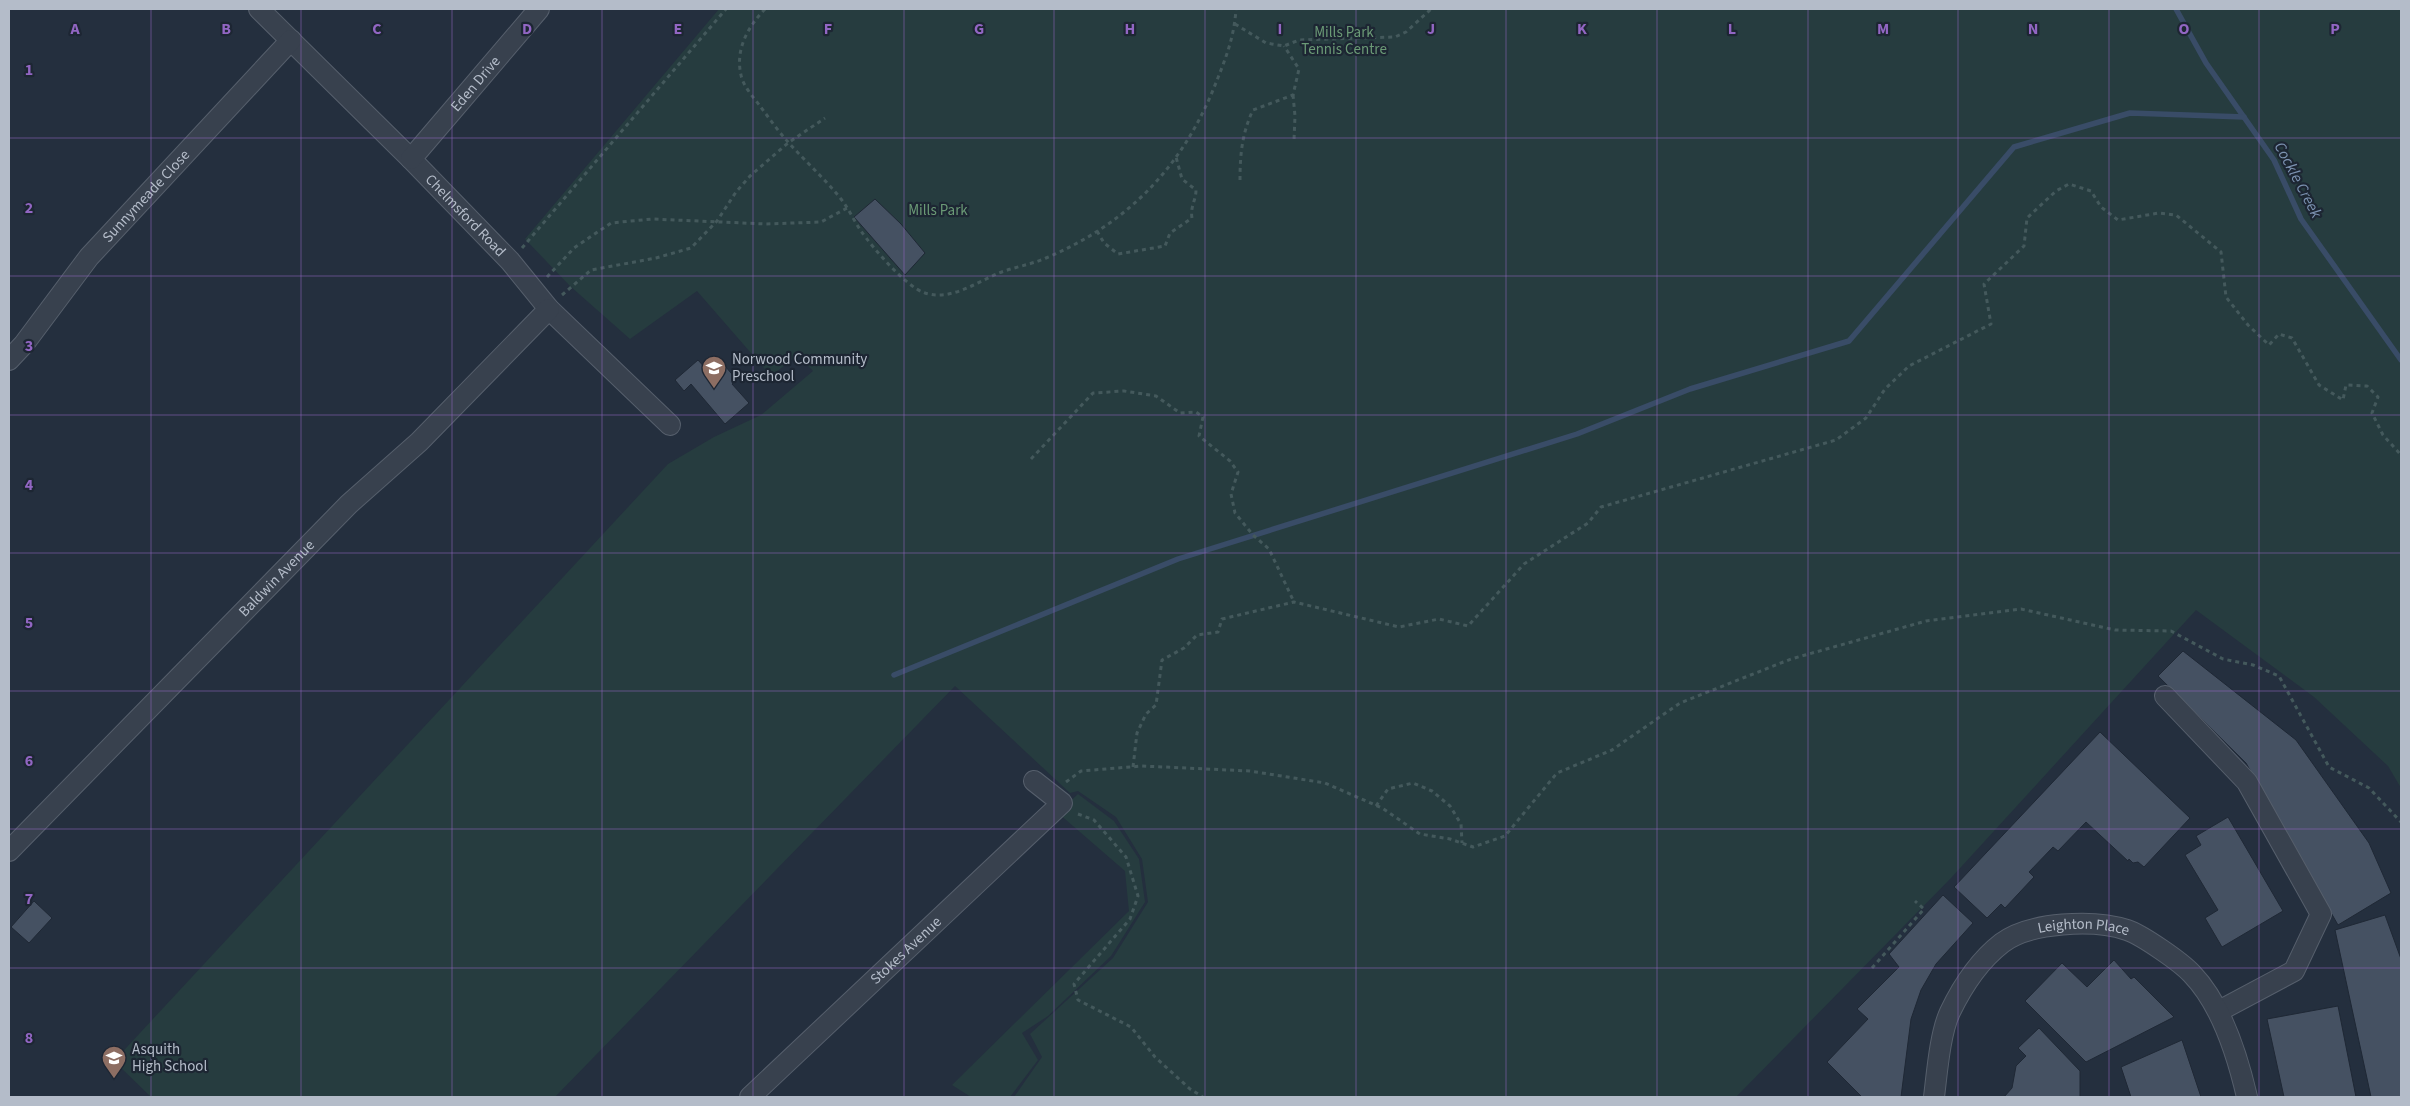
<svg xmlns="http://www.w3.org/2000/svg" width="2410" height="1106" viewBox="0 0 2410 1106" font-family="'Source Sans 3',sans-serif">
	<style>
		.green { fill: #263c3f }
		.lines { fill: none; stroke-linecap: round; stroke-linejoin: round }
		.stream { stroke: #394c67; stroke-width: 5.5 }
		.building { fill: #455162; stroke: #1f2835 }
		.minor-casing { stroke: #565f6c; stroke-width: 22 }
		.path { stroke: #44595c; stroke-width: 3; stroke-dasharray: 4 4; stroke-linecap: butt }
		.minor { stroke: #38414e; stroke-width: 20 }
		.grid { fill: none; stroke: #9266c3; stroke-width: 1; stroke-opacity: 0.55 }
		.labels { text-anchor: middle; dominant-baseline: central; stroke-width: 4.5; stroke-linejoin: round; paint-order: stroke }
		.park-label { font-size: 15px; fill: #6b9a76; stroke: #1d2633 }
		.street-label { font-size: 15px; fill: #b4bcc9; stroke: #1d2633 }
		.poi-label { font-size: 15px; fill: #b4bcc9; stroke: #1d2633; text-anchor: start }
		.water-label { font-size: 16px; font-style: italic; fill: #7c92b1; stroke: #1d2633 }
		.grid-label { font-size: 16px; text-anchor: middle; font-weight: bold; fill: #9266c3; stroke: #1d2633; stroke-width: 4.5; stroke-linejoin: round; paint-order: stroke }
	</style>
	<rect width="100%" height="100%" fill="#242f3e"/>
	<g class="green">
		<path d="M 719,9 L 2401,9 L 2401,788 L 2388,766 L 2314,697 L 2196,610 L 1951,878 L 1736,1097 L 1014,1097 L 1042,1057 L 1030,1034 L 1113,958 L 1148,902 L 1142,859 L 1116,817 L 1078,791 L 1070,793 L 955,686 L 555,1097 L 151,1097 L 114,1061 L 668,464 L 714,437 L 761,415 L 813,371 L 798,355 L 771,376 L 697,291 L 630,339 L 570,286 L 525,239 Z"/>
		<path d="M 1078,794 L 1114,821 L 1139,859 L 1145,902 L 1111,956 L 1048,1016 L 1022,1033 L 1038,1060 L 1010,1097 L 971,1097 L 952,1085 L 1129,911 L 1125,871 L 1058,813 Z"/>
	</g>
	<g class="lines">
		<g class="stream">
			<path d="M 2176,9 L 2206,63 L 2274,160 L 2301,219 L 2401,360"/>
			<path d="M 894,675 L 1178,559 L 1577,434 L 1690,389 L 1849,341 L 2014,147 L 2130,113 L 2244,117"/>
		</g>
	</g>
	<g class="building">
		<path d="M 875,199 L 901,224 L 925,253 L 905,275 L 854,217 Z"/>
		<path d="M 719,359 L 737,380 L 732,384 L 749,403 L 725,424 L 691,384 L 684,391 L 675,380 L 698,360 L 707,370 Z"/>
		<path d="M 2183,651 L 2296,740 L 2369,843 L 2391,893 L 2338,925 L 2246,763 L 2158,676 Z"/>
		<path d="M 2100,732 L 2190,818 L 2144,867 L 2138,862 L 2133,863 L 2129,859 L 2128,861 L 2086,822 L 2058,851 L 2053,847 L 2029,872 L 2034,877 L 2005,908 L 2001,904 L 1987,918 L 1954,887 Z"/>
		<path d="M 2228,817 L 2283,911 L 2222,947 L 2205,918 L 2218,910 L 2185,855 L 2201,845 L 2196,836 Z"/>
		<path d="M 1943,895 L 1973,923 L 1936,964 L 1921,990 L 1911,1019 L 1901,1097 L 1862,1097 L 1827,1062 L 1868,1019 L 1857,1009 L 1899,967 L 1889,954 Z"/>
		<path d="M 34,901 L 52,918 L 29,943 L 11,927 Z"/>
		<path d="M 2385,915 L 2401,959 L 2401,1097 L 2371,1097 L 2335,930 Z"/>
		<path d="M 2114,960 L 2131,979 L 2134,977 L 2174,1017 L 2086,1062 L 2025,1001 L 2062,963 L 2087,987 Z"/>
		<path d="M 2338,1006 L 2356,1097 L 2284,1097 L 2267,1019 Z"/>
		<path d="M 2039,1028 L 2080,1071 L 2080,1097 L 2004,1097 L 2012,1088 L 2016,1066 L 2026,1056 L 2018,1048 Z"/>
		<path d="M 2182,1040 L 2201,1097 L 2131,1097 L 2121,1067 Z"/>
	</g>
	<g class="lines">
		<defs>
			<g id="minor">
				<path id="s1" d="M 259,9 L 411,159 L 510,261 L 549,309 L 670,425"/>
				<path id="s2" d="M 411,159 L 539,9"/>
				<path id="s3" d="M 9,360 L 24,344 L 89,257 L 291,40"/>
				<path d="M 2165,696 L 2247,782 L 2321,914 L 2294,971 L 2219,1011"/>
				<path id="s4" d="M 9,851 L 349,504 L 419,442 L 549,309"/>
				<path id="s5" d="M 750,1097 L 1062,803 L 1034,781"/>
				<path id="s6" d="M 1934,1097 C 1937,1073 1940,1033 1950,1012 C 1962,987 1980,960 2002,943 C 2030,922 2094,919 2127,930 C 2142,935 2181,962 2192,974 C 2221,1004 2238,1058 2247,1097"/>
			</g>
		</defs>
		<use href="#minor" class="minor-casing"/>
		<g class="path">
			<path d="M 765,9 C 748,27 735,49 741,75 C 743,86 754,98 760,106 C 769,118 778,131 788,142 C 805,161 825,179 841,199 C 849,209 854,221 861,231 C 873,248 906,287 925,293 C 951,301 975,283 999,273 C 1014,267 1030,265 1046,258 C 1124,225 1177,173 1211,95 C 1223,65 1234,41 1236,9"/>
			<path d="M 1235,24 L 1266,43 L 1284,46 L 1299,40 L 1395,37 L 1406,32 L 1431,9"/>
			<path d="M 1293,95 L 1295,116 L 1294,140"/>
			<path d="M 1240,180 C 1240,155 1242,133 1253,110 L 1293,95 L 1299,69 L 1284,46"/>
			<path d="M 1097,231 L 1104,243 L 1118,254 L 1165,246 L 1170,233 L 1192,218 C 1190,207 1196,200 1196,190 L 1182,179 L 1176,157"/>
			<path d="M 522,248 L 726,9"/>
			<path d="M 547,277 L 574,248 L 611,223 L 652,219 L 766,224 L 821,222 L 847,208"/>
			<path d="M 562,295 L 591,270 L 656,258 L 691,248 L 717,221 L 736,192 L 750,176 L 788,143 L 825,118"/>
			<path d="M 1031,459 L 1093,393 L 1124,391 L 1156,396 L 1180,413 L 1196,412 L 1203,417 L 1199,436 L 1230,461 L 1238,472 L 1231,494 L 1235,513 L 1253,535 L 1269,549 L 1294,602"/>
			<path d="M 1133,767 L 1137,733 L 1146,714 L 1156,705 L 1162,660 L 1184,648 L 1197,635 L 1218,632 L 1222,619 L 1294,602 L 1399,627 L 1439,619 L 1468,626 L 1524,564 L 1588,523 L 1601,507 L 1836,440 L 1866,418 L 1885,389 L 1909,366 L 1991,324 L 1984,284 L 2024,246 L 2027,218 L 2056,191 L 2069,184 L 2091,191 L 2101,207 L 2118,220 L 2159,213 L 2176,215 L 2221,252 L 2226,297 L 2248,325 L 2269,345 L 2279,334 L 2292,338 L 2319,385 L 2343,400 L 2346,385 L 2367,386 L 2378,397 L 2372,413 L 2383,435 L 2401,455"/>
			<path d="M 1066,782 L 1081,771 L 1142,766 L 1250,771 L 1325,783 L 1382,808 L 1420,834 L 1450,839 L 1473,847 L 1505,836 L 1557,773 L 1612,750 L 1680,703 L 1791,659 L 1926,621 L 2021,609 L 2115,630 L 2171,631 L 2223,659 L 2253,665 L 2279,676 L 2329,767 L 2369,788 L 2401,822"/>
			<path d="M 1376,806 L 1388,789 L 1413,783 L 1432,791 L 1450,806 L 1461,824 L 1462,843"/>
			<path d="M 1078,814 L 1094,820 L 1126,857 L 1138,896 L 1130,919 L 1074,984 L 1078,1000 L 1131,1027 L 1155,1057 L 1190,1089 L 1203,1097"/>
			<path d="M 1872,968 L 1924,909 L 1915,901"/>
		</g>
		<use href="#minor" class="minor"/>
	</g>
	<path class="grid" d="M 151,9 L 151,1097M 301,9 L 301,1097M 452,9 L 452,1097M 602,9 L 602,1097M 753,9 L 753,1097M 904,9 L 904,1097M 1054,9 L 1054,1097M 1205,9 L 1205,1097M 1356,9 L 1356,1097M 1506,9 L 1506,1097M 1657,9 L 1657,1097M 1808,9 L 1808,1097M 1958,9 L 1958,1097M 2109,9 L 2109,1097M 2259,9 L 2259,1097M 9,138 L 2401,138M 9,276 L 2401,276M 9,415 L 2401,415M 9,553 L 2401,553M 9,691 L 2401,691M 9,829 L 2401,829M 9,968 L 2401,968"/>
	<defs>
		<symbol id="school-pin" viewBox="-11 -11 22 30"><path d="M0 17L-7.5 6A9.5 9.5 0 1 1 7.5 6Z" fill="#8d6e63" stroke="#1d2633"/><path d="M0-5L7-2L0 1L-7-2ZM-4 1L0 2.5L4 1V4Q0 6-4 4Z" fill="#fff"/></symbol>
	</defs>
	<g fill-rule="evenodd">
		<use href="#school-pin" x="700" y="354" width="28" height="38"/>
		<use href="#school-pin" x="100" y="1044" width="28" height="38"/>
	</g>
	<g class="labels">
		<g class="park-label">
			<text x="1344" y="32">Mills Park<tspan x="1344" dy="17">Tennis Centre</tspan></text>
			<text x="938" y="210">Mills Park</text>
		</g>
		<g class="street-label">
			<text stroke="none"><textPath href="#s2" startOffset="99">Eden Drive</textPath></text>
			<text stroke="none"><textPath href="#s3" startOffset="214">Sunnymeade Close</textPath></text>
			<text stroke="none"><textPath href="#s1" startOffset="292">Chelmsford Road</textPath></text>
			<text stroke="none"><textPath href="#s4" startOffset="382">Baldwin Avenue</textPath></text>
			<text stroke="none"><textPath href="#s6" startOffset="259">Leighton Place</textPath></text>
			<text stroke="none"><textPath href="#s5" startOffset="214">Stokes Avenue</textPath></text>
		</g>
		<g class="poi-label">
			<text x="732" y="359">Norwood Community<tspan x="732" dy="17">Preschool</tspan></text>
			<text x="132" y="1049">Asquith<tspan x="132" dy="17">High School</tspan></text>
		</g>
		<g class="water-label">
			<text transform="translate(2298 180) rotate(62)">Cockle Creek</text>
		</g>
	</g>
	<g class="grid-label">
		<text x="75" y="34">A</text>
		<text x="226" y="34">B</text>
		<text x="377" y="34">C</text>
		<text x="527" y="34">D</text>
		<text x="678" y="34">E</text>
		<text x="828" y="34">F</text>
		<text x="979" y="34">G</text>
		<text x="1130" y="34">H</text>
		<text x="1280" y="34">I</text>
		<text x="1431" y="34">J</text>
		<text x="1582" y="34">K</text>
		<text x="1732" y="34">L</text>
		<text x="1883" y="34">M</text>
		<text x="2033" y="34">N</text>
		<text x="2184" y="34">O</text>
		<text x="2335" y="34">P</text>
		<text x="29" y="75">1</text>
		<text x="29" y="213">2</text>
		<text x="29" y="351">3</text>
		<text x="29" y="490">4</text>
		<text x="29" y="628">5</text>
		<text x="29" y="766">6</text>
		<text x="29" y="904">7</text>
		<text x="29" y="1043">8</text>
	</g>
	<rect width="2410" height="1106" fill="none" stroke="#b4bcc9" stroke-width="20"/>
</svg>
